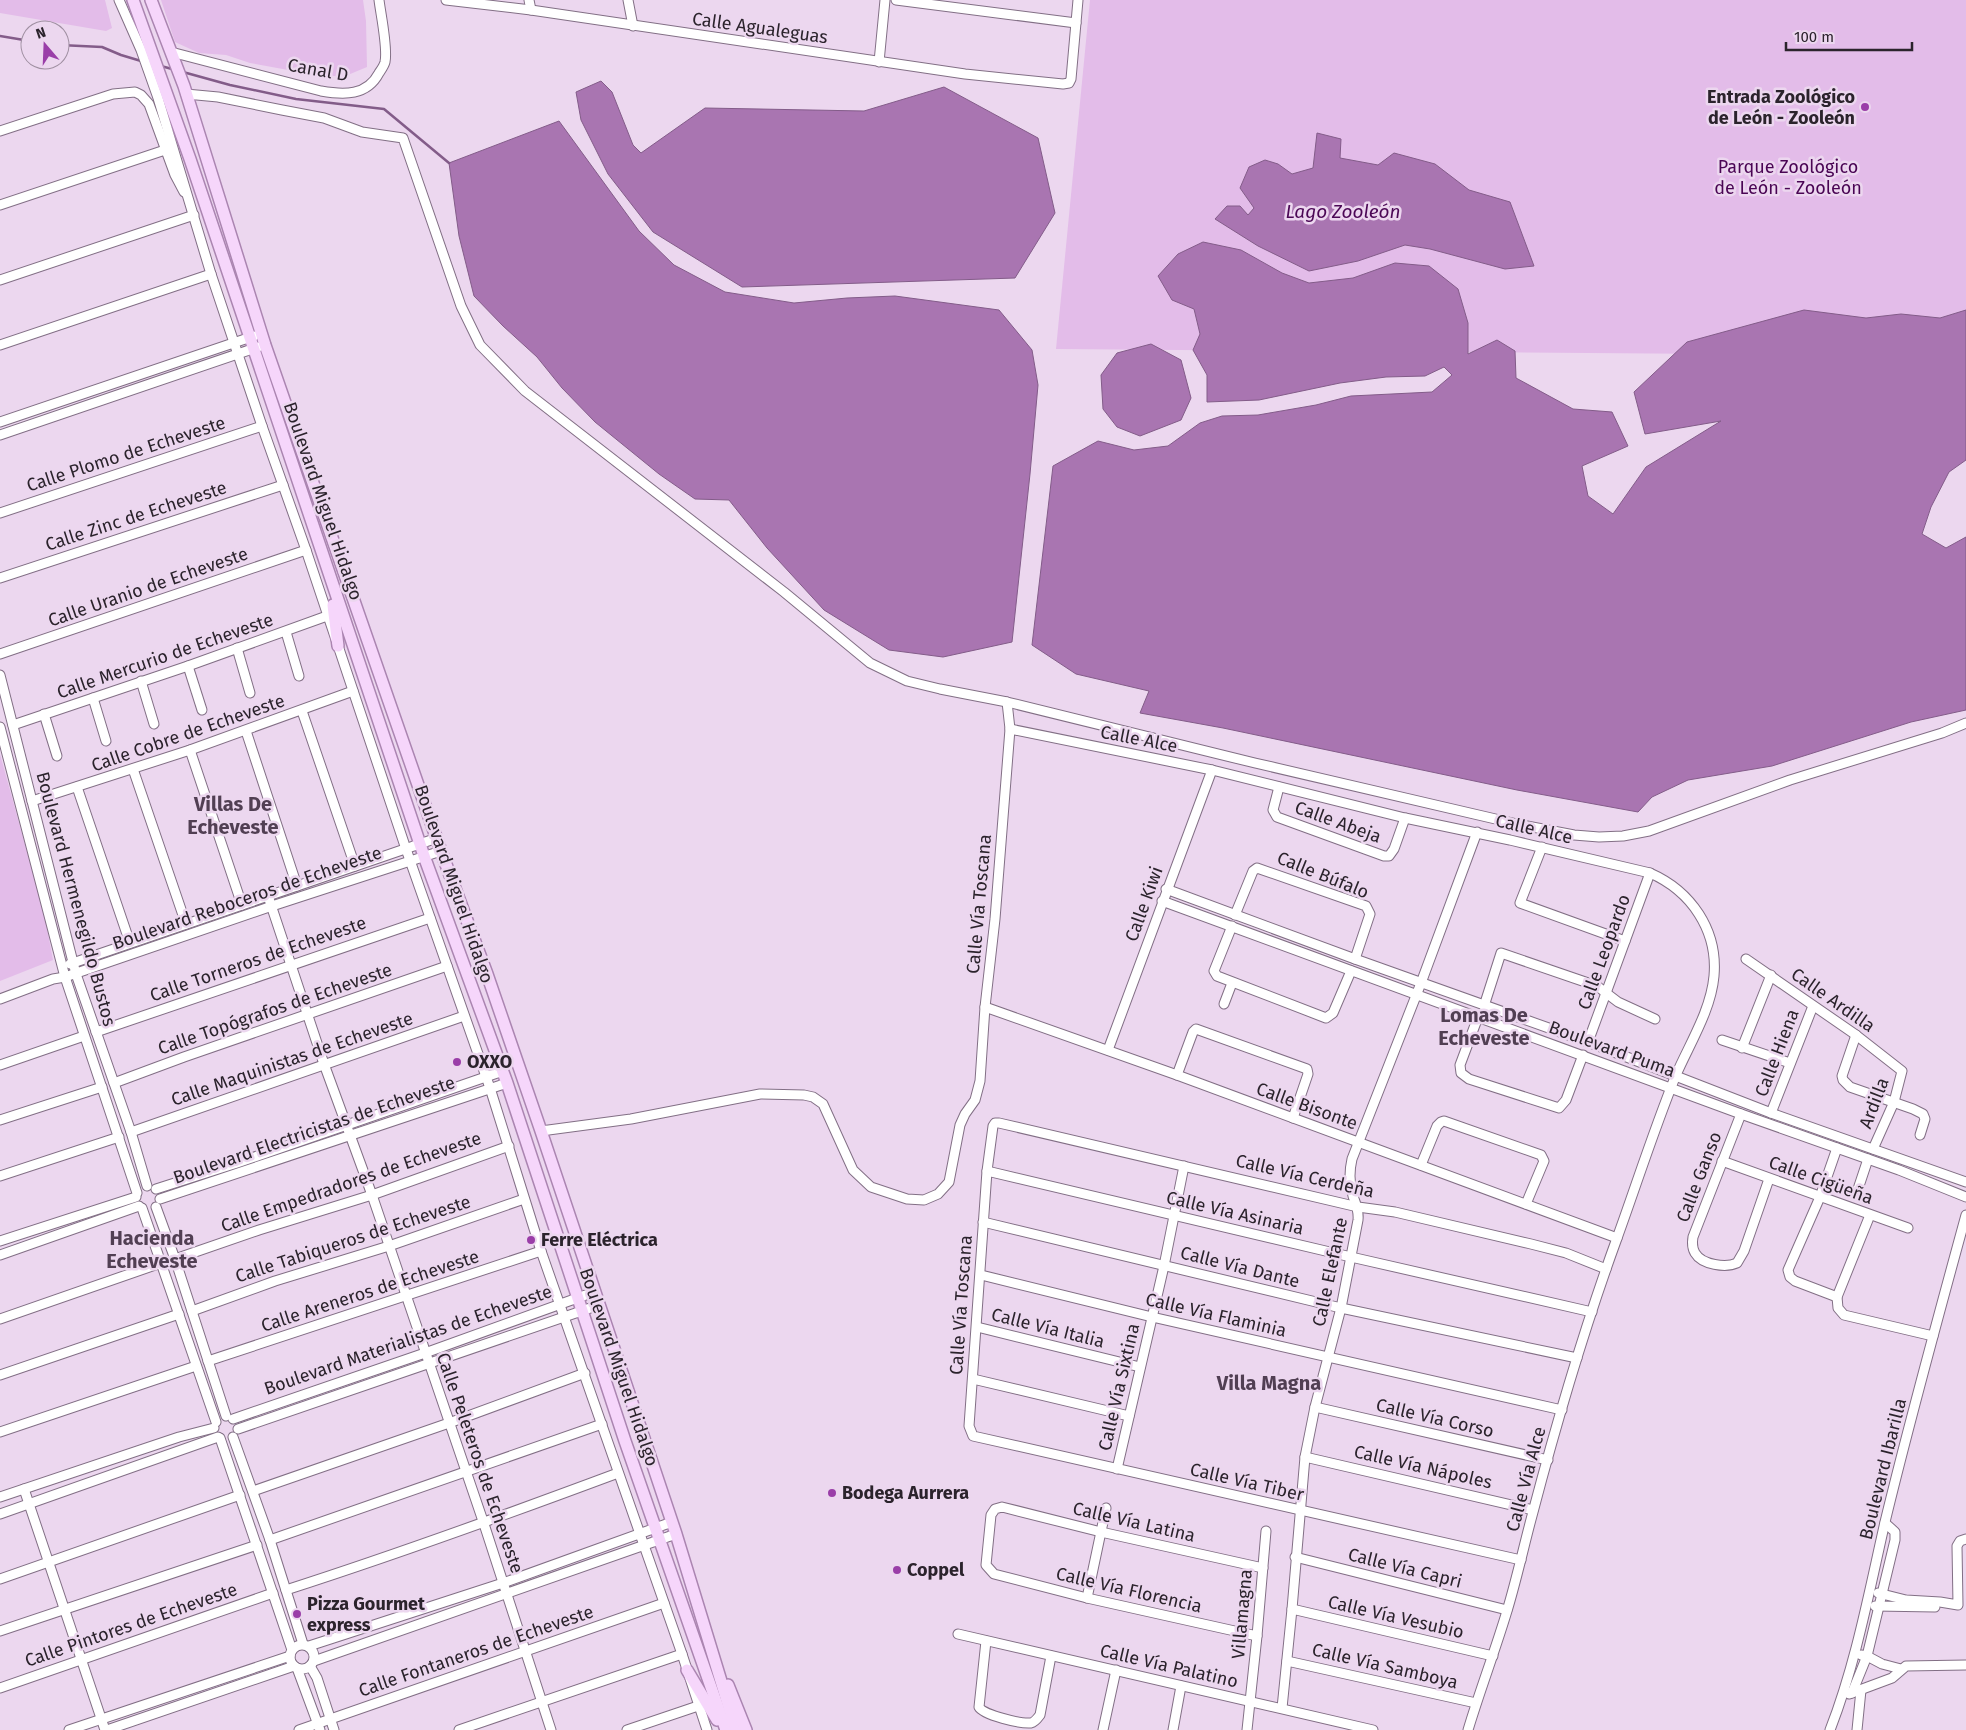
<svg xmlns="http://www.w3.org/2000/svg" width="1966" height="1730" viewBox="0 0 1966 1730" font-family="'Fira Sans',sans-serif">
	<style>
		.green { fill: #e3bce9 }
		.water { fill: #a975b1; stroke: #835c89 }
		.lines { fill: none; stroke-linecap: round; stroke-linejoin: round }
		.stream { stroke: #835c89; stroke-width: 2.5 }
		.minor-casing { stroke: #826f85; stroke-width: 11 }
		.major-casing { stroke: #ab85b1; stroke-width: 14 }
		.minor { stroke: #fff; stroke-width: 9 }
		.major { stroke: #f6d6fb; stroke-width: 11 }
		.poi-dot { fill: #9a3ea8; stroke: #ecd7ef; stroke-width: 2 }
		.labels { text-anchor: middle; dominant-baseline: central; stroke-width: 5; stroke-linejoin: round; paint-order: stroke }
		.street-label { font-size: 18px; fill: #2b232c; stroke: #ecd7ef }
		.poi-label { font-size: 18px; font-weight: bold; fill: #2b232c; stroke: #ecd7ef; text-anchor: start }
		.park-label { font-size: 18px; fill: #4a0554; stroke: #ecd7ef }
		.water-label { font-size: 19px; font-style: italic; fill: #4c0856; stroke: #ecd7ef }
		.quarter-label { font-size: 20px; font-weight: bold; fill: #513f53; stroke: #ecd7ef }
	</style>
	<rect width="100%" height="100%" fill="#ecd7ef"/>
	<g class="green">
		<path d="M 0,0 L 105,0 L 112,28 L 106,31 L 0,13 Z"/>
		<path d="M 161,0 L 363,0 L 366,21 L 367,67 L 343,77 L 299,72 L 250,63 L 226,55 L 199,53 L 175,42 Z"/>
		<path d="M 1090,0 L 1966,0 L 1966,356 L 1056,349 Z"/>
		<path d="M 0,754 L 45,917 L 53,960 L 0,981 Z"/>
	</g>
	<g class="water">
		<path d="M 601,81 L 612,92 L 633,145 L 641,153 L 705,108 L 864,111 L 944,87 L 1038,138 L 1055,213 L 1015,278 L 742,287 L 653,232 L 608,174 L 581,120 L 576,92 Z"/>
		<path d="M 559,121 L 639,231 L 674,265 L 725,292 L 794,303 L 847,298 L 895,296 L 999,310 L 1032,350 L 1038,385 L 1030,474 L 1012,642 L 943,657 L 889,650 L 824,610 L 767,548 L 729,500 L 695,499 L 659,474 L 595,422 L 562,388 L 537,357 L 503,326 L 474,296 L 459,236 L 449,163 Z"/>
		<path d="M 1317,133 L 1341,139 L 1340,158 L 1378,165 L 1394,153 L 1435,164 L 1469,190 L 1510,202 L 1534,266 L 1505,269 L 1430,249 L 1405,245 L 1358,261 L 1309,271 L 1258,246 L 1215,219 L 1227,206 L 1240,206 L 1248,215 L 1254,208 L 1240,188 L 1249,167 L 1265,160 L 1278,164 L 1292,174 L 1313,168 Z"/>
		<path d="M 1203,242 L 1241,250 L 1282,273 L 1309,283 L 1353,278 L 1395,263 L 1429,266 L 1458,289 L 1468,323 L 1468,354 L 1497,340 L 1515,351 L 1516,378 L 1573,409 L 1612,412 L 1628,446 L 1582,466 L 1588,496 L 1613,514 L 1646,467 L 1721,421 L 1645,434 L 1634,392 L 1687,342 L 1804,310 L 1866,318 L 1901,314 L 1940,318 L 1966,310 L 1966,460 L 1949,472 L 1931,507 L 1922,534 L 1946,548 L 1966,537 L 1966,710 L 1911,722 L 1772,766 L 1688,780 L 1652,797 L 1638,812 L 1517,790 L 1223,728 L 1140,713 L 1149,691 L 1076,674 L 1032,645 L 1053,466 L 1098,441 L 1134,450 L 1168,446 L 1200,423 L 1222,416 L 1258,415 L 1316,405 L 1351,396 L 1432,392 L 1452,375 L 1444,367 L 1425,376 L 1386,377 L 1340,383 L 1259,400 L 1207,402 L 1207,375 L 1193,350 L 1200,334 L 1194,309 L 1172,300 L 1158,276 L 1178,254 Z"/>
		<path d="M 1151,344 L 1181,360 L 1191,398 L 1181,420 L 1140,436 L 1117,427 L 1103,409 L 1101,375 L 1117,353 Z"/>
	</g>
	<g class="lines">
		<g class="stream">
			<path d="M 0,36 L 30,41"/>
			<path d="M 60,45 L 102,47 L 121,55 L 141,61"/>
			<path d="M 161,66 L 172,69"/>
			<path d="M 183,72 L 230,85 L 296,99 L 384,109 L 449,163"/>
		</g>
		<defs>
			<g id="minor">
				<path d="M 119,0 L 141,50 L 158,98 L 211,274 L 262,426 L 306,550 L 406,849 L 490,1088 L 541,1251 L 682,1654 L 707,1730"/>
				<path d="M 446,0 L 531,10 L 965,74 L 1063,84 L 1069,83 L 1071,79 L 1078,0"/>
				<path d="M 529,0 L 531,10"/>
				<path d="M 628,0 L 633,26"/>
				<path d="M 896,0 L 1076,23"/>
				<path d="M 171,52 L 321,91 C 344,95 367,96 379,73 C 381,70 384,66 385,62 C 388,48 381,16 379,0"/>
				<path d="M 879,62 L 885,0"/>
				<path d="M 186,94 L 218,97 L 282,110 L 324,118 L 362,132 L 403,138 L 461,306 L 480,345 L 525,391 L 784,592 L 870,663 L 907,681 L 940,689 L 1007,702 L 1255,763 L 1517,824 L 1574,835 L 1599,837 L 1623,836 L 1649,831 L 1790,780 L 1942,733 L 1966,723"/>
				<path d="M 0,131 L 113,94 L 135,92 L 141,95 L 149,104 L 175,175 L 184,192"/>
				<path d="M 0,205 L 165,150"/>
				<path d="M 0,280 L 194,215"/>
				<path d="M 0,345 L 211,274"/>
				<path d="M 0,422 L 254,336"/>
				<path d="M 0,435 L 258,347"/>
				<path d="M 0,513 L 262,426"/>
				<path d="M 0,578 L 283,485"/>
				<path d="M 286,632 L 299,676"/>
				<path d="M 237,648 L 250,693"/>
				<path d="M 0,654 L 306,550"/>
				<path d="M 188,666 L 202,710"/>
				<path d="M 0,675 L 76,974 L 131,1132 L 147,1186"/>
				<path d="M 141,681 L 154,724"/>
				<path d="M 93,698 L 106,741"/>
				<path d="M 302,711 L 355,866"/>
				<path d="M 44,714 L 57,756"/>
				<path d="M 13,725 L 188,666 L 327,616"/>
				<path d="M 0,727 L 65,977 L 137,1193"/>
				<path d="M 1010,729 L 1212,770 L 1405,818 L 1510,840 L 1650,873 C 1691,891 1718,930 1714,976 C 1711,1010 1690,1043 1676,1075 C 1654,1129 1636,1186 1616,1241 C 1584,1329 1557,1421 1533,1512 C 1524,1545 1517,1578 1507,1611 C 1495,1651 1480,1690 1468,1730"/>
				<path d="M 246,731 L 297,886"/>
				<path d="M 190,750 L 242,905"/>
				<path d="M 133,769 L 186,924"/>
				<path d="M 77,787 L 130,943"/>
				<path d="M 1279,787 L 1273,810 L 1277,817 L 1384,856 L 1389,856 L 1394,849 L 1405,818"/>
				<path d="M 32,801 L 190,750 L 353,691"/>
				<path d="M 1542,847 L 1520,903 L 1625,941"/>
				<path d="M 1166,889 L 1355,959 L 1588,1042 L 1771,1113 L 1966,1182"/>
				<path d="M 268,896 L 324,1064 L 372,1195 L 484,1524 L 551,1730"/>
				<path d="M 1162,901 L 1741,1114 L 1899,1170 L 1966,1197"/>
				<path d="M 1235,915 L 1253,871 L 1257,868 L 1366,906 L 1370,914 L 1355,959"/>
				<path d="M 1232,926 L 1214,971 L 1217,976 L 1326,1018 L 1333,1013 L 1351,971"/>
				<path d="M 1746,959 L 1856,1035 L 1902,1071 L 1894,1102 L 1873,1149"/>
				<path d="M 70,964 L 437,838"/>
				<path d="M 0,999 L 53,979 L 65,977 L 272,906 L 441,851"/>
				<path d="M 1224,1004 L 1232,983"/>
				<path d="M 1484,1006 L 1501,953 L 1597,986 L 1618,1002 L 1655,1019"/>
				<path d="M 985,1007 L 1177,1075 L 1617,1238"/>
				<path d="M 1478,1017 L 1460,1065 L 1461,1073 L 1469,1079 L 1559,1108 L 1566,1100 L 1583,1055"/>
				<path d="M 96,1032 L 430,918"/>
				<path d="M 1856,1035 L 1842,1076 L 1843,1080 L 1850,1087 L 1913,1109 L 1923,1114 L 1925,1119 L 1920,1135"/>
				<path d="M 1722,1040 L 1790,1063"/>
				<path d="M 1588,1042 L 1650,873"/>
				<path d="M 1742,1048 L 1771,975"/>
				<path d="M 1108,1050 L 1212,770"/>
				<path d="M 0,1065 L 84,1036"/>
				<path d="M 1177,1075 L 1193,1032 L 1196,1029 L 1307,1069 L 1308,1074 L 1293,1118"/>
				<path d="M 114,1083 L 184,1057 L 447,966"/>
				<path d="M 1771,1113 L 1813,1006"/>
				<path d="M 1741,1114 L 1693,1237 C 1692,1243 1692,1248 1695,1253 C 1702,1265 1726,1268 1737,1263 L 1744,1251 L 1769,1179"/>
				<path d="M 0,1120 L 102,1087"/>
				<path d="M 541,1131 L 631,1119 L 760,1094 L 804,1095 L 813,1097 L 823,1104 L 853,1170 L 871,1187 L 907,1199 L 924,1200 L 938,1194 L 949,1182 L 960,1125 L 965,1114 L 975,1100 L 980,1081 L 985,1007 L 995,919 L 1010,729 L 1007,702"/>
				<path d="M 131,1132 L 464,1016"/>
				<path d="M 1722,1161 L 1908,1228"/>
				<path d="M 1421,1165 L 1437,1126 L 1441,1122 L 1444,1121 L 1541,1155 L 1544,1161 L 1526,1204"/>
				<path d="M 987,1171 L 1351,1257 L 1592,1312"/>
				<path d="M 0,1176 L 119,1137"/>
				<path d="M 156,1189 L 237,1163 L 503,1071"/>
				<path d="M 1857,1192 L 1868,1159"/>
				<path d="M 160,1199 L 507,1083"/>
				<path d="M 156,1207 L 175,1259 L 226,1416"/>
				<path d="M 142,1208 L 216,1422"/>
				<path d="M 1870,1215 L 1837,1297 L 1838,1308 L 1844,1315 L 1933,1336"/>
				<path d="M 983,1222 L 1341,1308 L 1577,1358"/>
				<path d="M 0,1241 L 136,1197"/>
				<path d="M 0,1255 L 139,1206"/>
				<path d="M 175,1259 L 259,1230 L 372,1195 L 509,1146"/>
				<path d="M 981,1275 L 1152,1317 L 1562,1410"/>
				<path d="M 1837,1297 L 1795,1281 L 1790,1277 L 1788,1270 L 1820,1197 L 1837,1148"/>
				<path d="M 192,1311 L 275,1281 L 389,1246 L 524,1199"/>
				<path d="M 0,1319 L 161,1263"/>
				<path d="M 977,1327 L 1140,1367"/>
				<path d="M 208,1361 L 541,1251"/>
				<path d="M 0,1375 L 179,1314"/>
				<path d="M 973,1379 L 1129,1416"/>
				<path d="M 1315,1407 L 1548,1460"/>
				<path d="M 233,1419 L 425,1353 L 594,1292"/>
				<path d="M 238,1429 L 599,1305"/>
				<path d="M 0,1432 L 196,1366"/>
				<path d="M 233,1437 L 270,1540 L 303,1644"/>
				<path d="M 220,1438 L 292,1650"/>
				<path d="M 1305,1457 L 1533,1510"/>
				<path d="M 1117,1469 L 1164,1266 L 1184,1166"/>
				<path d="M 24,1489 L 105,1730"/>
				<path d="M 253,1491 L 449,1423 L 585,1373"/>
				<path d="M 0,1497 L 179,1437 L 214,1428"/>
				<path d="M 0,1514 L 218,1437"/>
				<path d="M 270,1540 L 602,1424"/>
				<path d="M 1295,1557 L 1507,1610"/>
				<path d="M 1521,1560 L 973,1436 L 969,1426 L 987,1171 L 993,1126 L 995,1123 L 999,1123 L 1358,1207 L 1395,1212 L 1531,1244 L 1566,1253 L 1606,1269"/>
				<path d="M 0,1579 L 240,1495"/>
				<path d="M 286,1590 C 398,1554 508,1514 618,1473"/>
				<path d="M 1878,1593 L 1906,1600 L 1940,1602 L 1958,1605 L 1957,1546 L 1960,1541 L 1966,1539"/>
				<path d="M 1087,1598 L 1106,1508"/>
				<path d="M 1875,1606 L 1935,1607"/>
				<path d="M 1292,1609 L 1493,1656"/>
				<path d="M 0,1631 L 257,1545"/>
				<path d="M 958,1634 L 1373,1730"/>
				<path d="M 1257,1636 L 1087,1598 L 994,1574 L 986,1565 L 991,1515 L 995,1509 L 1002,1507 L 1101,1532 L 1263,1568"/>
				<path d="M 986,1641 L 979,1707 C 983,1715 1021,1724 1031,1723 C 1035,1722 1037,1719 1040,1715 L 1051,1656"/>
				<circle cx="302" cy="1657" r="12"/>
				<path d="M 309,1646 L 503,1583 L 672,1522"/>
				<path d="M 1861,1655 L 1867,1656 L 1882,1664 L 1901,1669"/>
				<path d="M 314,1661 L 676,1534"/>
				<path d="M 1287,1661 L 1476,1703"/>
				<path d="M 310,1666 L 317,1678 L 334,1730"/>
				<path d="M 297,1668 L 320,1730"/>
				<path d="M 0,1688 L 273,1593"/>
				<path d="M 1852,1693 L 1867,1656 L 1895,1540 L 1895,1532 L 1885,1523"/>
				<path d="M 1849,1694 L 1892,1678 L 1906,1666 L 1966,1665"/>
				<path d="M 1282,1708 L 1292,1609 L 1305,1457 L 1315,1407 L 1341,1308 L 1358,1220 C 1359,1210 1356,1205 1353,1196 C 1349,1183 1349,1172 1352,1159 L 1421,983 L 1477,832"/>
				<path d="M 69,1730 L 290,1656"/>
				<path d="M 107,1730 L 294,1666"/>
				<path d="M 299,1730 L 664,1603"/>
				<path d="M 459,1730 L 682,1654"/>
				<path d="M 627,1730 L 698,1706"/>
				<path d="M 1103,1730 L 1116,1670"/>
				<path d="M 1173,1730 L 1181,1686"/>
				<path d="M 1247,1730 L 1257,1636 L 1266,1531"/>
				<path d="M 1830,1730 C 1856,1663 1869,1592 1885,1522 C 1910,1419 1938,1317 1966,1215"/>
				<path d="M 1857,1730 L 1861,1690"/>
			</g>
			<g id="major">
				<path d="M 133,0 L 190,159 L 424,856 L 507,1083 L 625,1441 L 726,1730"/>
				<path d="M 151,0 L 184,86 L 265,345 L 441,851 L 487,974 L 541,1131 L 676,1534 L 736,1730"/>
				<path d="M 333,605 L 338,646"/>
				<path d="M 687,1670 L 717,1720"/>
				<path d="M 728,1685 L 746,1730"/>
			</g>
		</defs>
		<use href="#minor" class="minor-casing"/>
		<use href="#major" class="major-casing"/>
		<use href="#minor" class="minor"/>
		<use href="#major" class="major"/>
	</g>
	<g class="poi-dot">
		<circle cx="1865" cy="107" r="5"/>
		<circle cx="457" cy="1062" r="5"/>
		<circle cx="531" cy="1240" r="5"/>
		<circle cx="832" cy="1493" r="5"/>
		<circle cx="897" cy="1570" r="5"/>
		<circle cx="297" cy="1614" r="5"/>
	</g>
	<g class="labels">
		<g class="street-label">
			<text transform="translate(760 28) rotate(8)">Calle Agualeguas</text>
			<text transform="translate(318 70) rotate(10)">Canal D</text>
			<text transform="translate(126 454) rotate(-18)">Calle Plomo de Echeveste</text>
			<text transform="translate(323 501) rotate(71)">Boulevard Miguel Hidalgo</text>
			<text transform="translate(136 516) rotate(-18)">Calle Zinc de Echeveste</text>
			<text transform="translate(148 587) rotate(-19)">Calle Uranio de Echeveste</text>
			<text transform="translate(165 656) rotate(-19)">Calle Mercurio de Echeveste</text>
			<text transform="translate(188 733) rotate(-19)">Calle Cobre de Echeveste</text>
			<text transform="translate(1139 739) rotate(11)">Calle Alce</text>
			<text transform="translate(1338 822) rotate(20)">Calle Abeja</text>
			<text transform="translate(1534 829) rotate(13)">Calle Alce</text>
			<text transform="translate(1323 875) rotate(22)">Calle Búfalo</text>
			<text transform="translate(454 884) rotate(71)">Boulevard Miguel Hidalgo</text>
			<text transform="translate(247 898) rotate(-19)">Boulevard Reboceros de Echeveste</text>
			<text transform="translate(76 899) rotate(75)">Boulevard Hermenegildo Bustos</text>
			<text transform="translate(979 904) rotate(-85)">Calle Vía Toscana</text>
			<text transform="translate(1144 904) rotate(-70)">Calle Kiwi</text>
			<text transform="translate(1604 952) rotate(-70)">Calle Leopardo</text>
			<text transform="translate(258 959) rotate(-19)">Calle Torneros de Echeveste</text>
			<text transform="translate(1833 1000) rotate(35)">Calle Ardilla</text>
			<text transform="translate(275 1009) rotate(-19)">Calle Topógrafos de Echeveste</text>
			<text transform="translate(1612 1049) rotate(20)">Boulevard Puma</text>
			<text transform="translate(1777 1053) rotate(-69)">Calle Hiena</text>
			<text transform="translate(292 1059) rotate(-19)">Calle Maquinistas de Echeveste</text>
			<text transform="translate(1874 1103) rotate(-69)">Ardilla</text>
			<text transform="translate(1307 1106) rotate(20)">Calle Bisonte</text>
			<text transform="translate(314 1130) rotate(-19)">Boulevard Electricistas de Echeveste</text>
			<text transform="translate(1305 1176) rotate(13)">Calle Vía Cerdeña</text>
			<text transform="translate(1699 1177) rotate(-69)">Calle Ganso</text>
			<text transform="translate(1821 1180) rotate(20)">Calle Cigüeña</text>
			<text transform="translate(351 1182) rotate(-19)">Calle Empedradores de Echeveste</text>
			<text transform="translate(1235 1213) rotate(13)">Calle Vía Asinaria</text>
			<text transform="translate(353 1239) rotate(-18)">Calle Tabiqueros de Echeveste</text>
			<text transform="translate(1240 1267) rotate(14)">Calle Vía Dante</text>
			<text transform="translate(1330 1272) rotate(-78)">Calle Elefante</text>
			<text transform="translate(370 1291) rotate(-18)">Calle Areneros de Echeveste</text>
			<text transform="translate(961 1305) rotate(-86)">Calle Vía Toscana</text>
			<text transform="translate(1216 1315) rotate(13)">Calle Vía Flaminia</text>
			<text transform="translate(1048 1328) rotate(14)">Calle Vía Italia</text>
			<text transform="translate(408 1340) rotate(-19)">Boulevard Materialistas de Echeveste</text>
			<text transform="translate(619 1367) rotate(71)">Boulevard Miguel Hidalgo</text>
			<text transform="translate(1119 1387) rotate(-77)">Calle Vía Sixtina</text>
			<text transform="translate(1435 1418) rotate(13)">Calle Vía Corso</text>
			<text transform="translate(480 1463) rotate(71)">Calle Peleteros de Echeveste</text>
			<text transform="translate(1423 1467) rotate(13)">Calle Vía Nápoles</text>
			<text transform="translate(1883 1469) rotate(-76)">Boulevard Ibarilla</text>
			<text transform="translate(1526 1479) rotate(-75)">Calle Vía Alce</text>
			<text transform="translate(1247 1482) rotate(13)">Calle Vía Tiber</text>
			<text transform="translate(1134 1522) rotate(13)">Calle Vía Latina</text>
			<text transform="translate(1405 1568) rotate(14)">Calle Vía Capri</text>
			<text transform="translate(1129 1590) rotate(13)">Calle Vía Florencia</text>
			<text transform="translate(1242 1614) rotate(-85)">Villamagna</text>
			<text transform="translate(1396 1617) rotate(13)">Calle Vía Vesubio</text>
			<text transform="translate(131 1625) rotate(-19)">Calle Pintores de Echeveste</text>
			<text transform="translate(476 1651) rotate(-19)">Calle Fontaneros de Echeveste</text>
			<text transform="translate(1169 1666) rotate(13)">Calle Vía Palatino</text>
			<text transform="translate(1385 1666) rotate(13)">Calle Vía Samboya</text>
		</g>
		<g class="poi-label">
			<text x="1855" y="97" text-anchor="end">Entrada Zoológico<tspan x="1855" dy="21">de León - Zooleón</tspan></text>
			<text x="467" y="1062">OXXO</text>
			<text x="541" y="1240">Ferre Eléctrica</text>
			<text x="842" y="1493">Bodega Aurrera</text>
			<text x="907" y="1570">Coppel</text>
			<text x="307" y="1604">Pizza Gourmet<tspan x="307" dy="21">express</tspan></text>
		</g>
		<g class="park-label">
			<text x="1788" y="167">Parque Zoológico<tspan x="1788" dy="21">de León - Zooleón</tspan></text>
		</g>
		<g class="water-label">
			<text x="1343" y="211">Lago Zooleón</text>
		</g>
		<g class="quarter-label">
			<text x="233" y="804">Villas De<tspan x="233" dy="23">Echeveste</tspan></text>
			<text x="1484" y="1015">Lomas De<tspan x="1484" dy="23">Echeveste</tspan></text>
			<text x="152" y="1238">Hacienda<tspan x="152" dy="23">Echeveste</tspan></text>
			<text x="1269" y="1383">Villa Magna</text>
		</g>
	</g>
	<g transform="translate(45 45) rotate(341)"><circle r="24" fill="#ecd7ef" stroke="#9f8fa1"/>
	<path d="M0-4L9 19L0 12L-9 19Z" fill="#9a3ea8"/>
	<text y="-8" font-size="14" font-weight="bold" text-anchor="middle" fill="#2b232c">N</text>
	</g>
	<path d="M1786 42v8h126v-8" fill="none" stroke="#2b232c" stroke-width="2.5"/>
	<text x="1794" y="42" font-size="15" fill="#2b232c" stroke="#ecd7ef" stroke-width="4" paint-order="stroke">100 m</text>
</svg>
